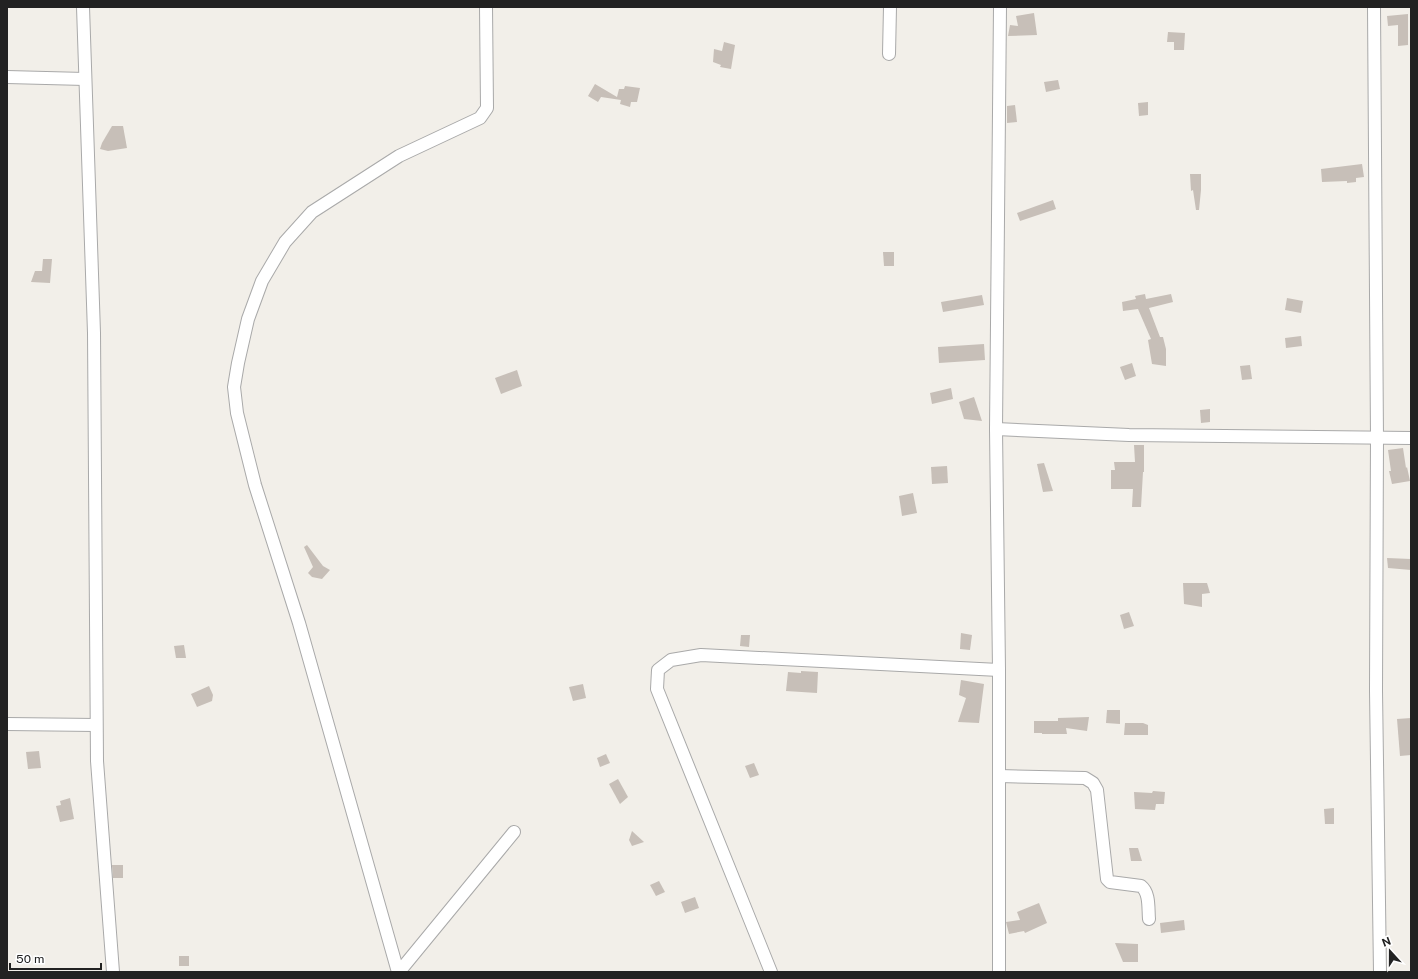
<svg xmlns="http://www.w3.org/2000/svg" width="1418" height="979" viewBox="0 0 1418 979" font-family="'Public Sans',sans-serif">
	<style>
		.building { fill: #c7bfb8 }
		.lines { fill: none; stroke-linecap: round; stroke-linejoin: round }
		.street-casing { stroke: #a9a9a9; stroke-width: 14 }
		.street { stroke: #fff; stroke-width: 12 }
	</style>
	<rect width="100%" height="100%" fill="#f2efe9"/>
	<g class="building">
		<path d="M 1034,13 L 1037,35 L 1008,36 L 1010,25 L 1018,26 L 1016,16 Z"/>
		<path d="M 1408,14 L 1408,45 L 1398,46 L 1398,25 L 1388,26 L 1387,16 Z"/>
		<path d="M 1168,32 L 1185,33 L 1184,50 L 1174,50 L 1174,42 L 1167,42 Z"/>
		<path d="M 724,42 L 735,45 L 731,69 L 720,67 L 721,65 L 713,62 L 714,49 L 722,51 Z"/>
		<path d="M 1058,80 L 1060,89 L 1046,92 L 1044,82 Z"/>
		<path d="M 595,84 L 617,97 L 619,89 L 624,89 L 625,86 L 640,88 L 637,102 L 631,102 L 630,107 L 620,104 L 621,100 L 601,97 L 598,102 L 588,96 Z"/>
		<path d="M 1148,102 L 1148,115 L 1139,116 L 1138,103 Z"/>
		<path d="M 1015,105 L 1017,122 L 1007,123 L 1007,106 Z"/>
		<path d="M 112,126 L 123,126 L 127,148 L 108,151 L 100,149 L 102,143 Z"/>
		<path d="M 1362,164 L 1364,177 L 1356,178 L 1356,182 L 1347,183 L 1347,181 L 1322,182 L 1321,169 Z"/>
		<path d="M 1190,174 L 1201,174 L 1201,190 L 1199,210 L 1196,210 L 1193,190 L 1191,191 Z"/>
		<path d="M 1053,200 L 1056,209 L 1020,221 L 1017,213 Z"/>
		<path d="M 883,252 L 894,252 L 894,266 L 884,266 Z"/>
		<path d="M 43,259 L 52,259 L 50,283 L 31,282 L 35,271 L 42,271 Z"/>
		<path d="M 1145,294 L 1146,299 L 1171,294 L 1173,302 L 1149,308 L 1160,337 L 1163,337 L 1166,349 L 1166,366 L 1152,364 L 1148,340 L 1151,339 L 1138,309 L 1123,311 L 1122,302 L 1136,299 L 1135,296 Z"/>
		<path d="M 982,295 L 984,305 L 943,312 L 941,302 Z"/>
		<path d="M 1287,298 L 1303,301 L 1301,313 L 1285,310 Z"/>
		<path d="M 1301,336 L 1302,346 L 1286,348 L 1285,338 Z"/>
		<path d="M 984,344 L 985,360 L 939,363 L 938,347 Z"/>
		<path d="M 1132,363 L 1136,376 L 1125,380 L 1120,367 Z"/>
		<path d="M 1250,365 L 1252,379 L 1242,380 L 1240,366 Z"/>
		<path d="M 517,370 L 522,386 L 501,394 L 495,378 Z"/>
		<path d="M 951,388 L 953,399 L 932,404 L 930,393 Z"/>
		<path d="M 974,397 L 982,421 L 964,419 L 959,402 Z"/>
		<path d="M 1210,409 L 1210,422 L 1201,423 L 1200,410 Z"/>
		<path d="M 1134,445 L 1144,445 L 1144,472 L 1143,472 L 1141,507 L 1132,507 L 1133,489 L 1111,489 L 1111,470 L 1115,470 L 1114,462 L 1135,462 Z"/>
		<path d="M 1403,448 L 1406,468 L 1407,467 L 1410,481 L 1392,484 L 1389,471 L 1391,471 L 1388,450 Z"/>
		<path d="M 1044,463 L 1053,491 L 1043,492 L 1037,464 Z"/>
		<path d="M 947,466 L 948,483 L 932,484 L 931,467 Z"/>
		<path d="M 913,493 L 917,513 L 902,516 L 899,496 Z"/>
		<path d="M 307,545 L 323,566 L 330,570 L 322,579 L 312,577 L 308,573 L 313,567 L 304,547 Z"/>
		<path d="M 1387,558 L 1411,559 L 1411,570 L 1388,568 Z"/>
		<path d="M 1183,583 L 1207,583 L 1210,593 L 1202,594 L 1202,607 L 1184,604 Z"/>
		<path d="M 1129,612 L 1134,626 L 1124,629 L 1120,615 Z"/>
		<path d="M 961,633 L 972,635 L 970,650 L 960,649 Z"/>
		<path d="M 741,635 L 750,635 L 749,647 L 740,646 Z"/>
		<path d="M 184,645 L 186,658 L 176,658 L 174,646 Z"/>
		<path d="M 801,671 L 818,672 L 817,693 L 786,691 L 788,672 L 801,673 Z"/>
		<path d="M 961,680 L 984,684 L 979,723 L 958,722 L 966,698 L 959,695 Z"/>
		<path d="M 583,684 L 586,698 L 573,701 L 569,687 Z"/>
		<path d="M 209,686 L 213,695 L 212,701 L 197,707 L 191,694 Z"/>
		<path d="M 1107,710 L 1120,710 L 1120,724 L 1106,723 Z"/>
		<path d="M 1089,717 L 1087,731 L 1066,728 L 1067,734 L 1042,734 L 1042,733 L 1034,733 L 1034,721 L 1058,721 L 1058,718 Z"/>
		<path d="M 1411,718 L 1411,755 L 1400,756 L 1397,719 Z"/>
		<path d="M 1125,723 L 1143,723 L 1148,725 L 1148,735 L 1124,735 Z"/>
		<path d="M 39,751 L 41,768 L 28,769 L 26,752 Z"/>
		<path d="M 606,754 L 610,763 L 600,767 L 597,758 Z"/>
		<path d="M 754,763 L 759,775 L 750,778 L 745,766 Z"/>
		<path d="M 618,779 L 628,797 L 620,804 L 609,784 Z"/>
		<path d="M 1153,791 L 1165,792 L 1164,804 L 1156,804 L 1155,810 L 1135,809 L 1134,792 L 1152,793 Z"/>
		<path d="M 70,798 L 74,819 L 60,822 L 56,806 L 61,805 L 60,801 Z"/>
		<path d="M 1334,808 L 1334,824 L 1325,824 L 1324,809 Z"/>
		<path d="M 632,831 L 644,842 L 632,846 L 629,840 Z"/>
		<path d="M 1129,848 L 1138,848 L 1142,861 L 1131,861 Z"/>
		<path d="M 112,865 L 123,865 L 123,878 L 113,878 Z"/>
		<path d="M 659,881 L 665,892 L 656,896 L 650,885 Z"/>
		<path d="M 695,897 L 699,908 L 685,913 L 681,902 Z"/>
		<path d="M 1039,903 L 1047,923 L 1025,933 L 1024,931 L 1009,934 L 1006,922 L 1020,920 L 1017,912 Z"/>
		<path d="M 1184,920 L 1185,930 L 1161,933 L 1160,923 Z"/>
		<path d="M 1115,943 L 1138,944 L 1138,962 L 1123,962 Z"/>
		<rect x="179" y="956" width="10" height="10"/>
	</g>
	<g class="lines">
		<defs>
			<g id="street">
				<path d="M 83,7 L 94,333 L 97,761 L 113,972"/>
				<path d="M 1374,7 L 1377,438 L 1376,691 L 1380,972"/>
				<path d="M 889,54 L 890,7"/>
				<path d="M 7,77 L 85,79"/>
				<path d="M 996,429 L 1129,435 L 1411,438"/>
				<path d="M 7,724 L 96,725"/>
				<path d="M 999,776 L 1085,778 L 1093,783 L 1097,790 L 1107,879 L 1110,882 L 1141,886 C 1150,893 1148,908 1149,919"/>
				<path d="M 398,972 L 299,623 L 255,485 L 237,413 L 234,387 L 238,363 L 248,319 L 262,281 L 285,242 L 312,212 L 399,156 L 480,118 L 487,108 L 486,7"/>
				<path d="M 399,972 L 514,832"/>
				<path d="M 771,972 L 657,689 L 658,670 L 671,660 L 701,655 L 999,670"/>
				<path d="M 999,972 L 999,670 L 996,429 L 1000,7"/>
			</g>
		</defs>
		<use href="#street" class="street-casing"/>
		<use href="#street" class="street"/>
	</g>
	<rect width="1418" height="979" fill="none" stroke="#222222" stroke-width="16"/>
	<g transform="translate(1390 951) rotate(339)" stroke="#ffffff" stroke-width="3" paint-order="stroke">
	<path d="M0-3L7 15L0 10L-7 15Z" fill="#222222"/>
	<text y="-6" font-size="11" font-weight="bold" text-anchor="middle" fill="#222222">N</text>
	</g>
	<path d="M10 963v6h91v-6" fill="none" stroke="#222222" stroke-width="2"/>
	<text x="16" y="963" font-size="12" fill="#222222" stroke="#ffffff" stroke-width="3" paint-order="stroke">50 m</text>
</svg>
